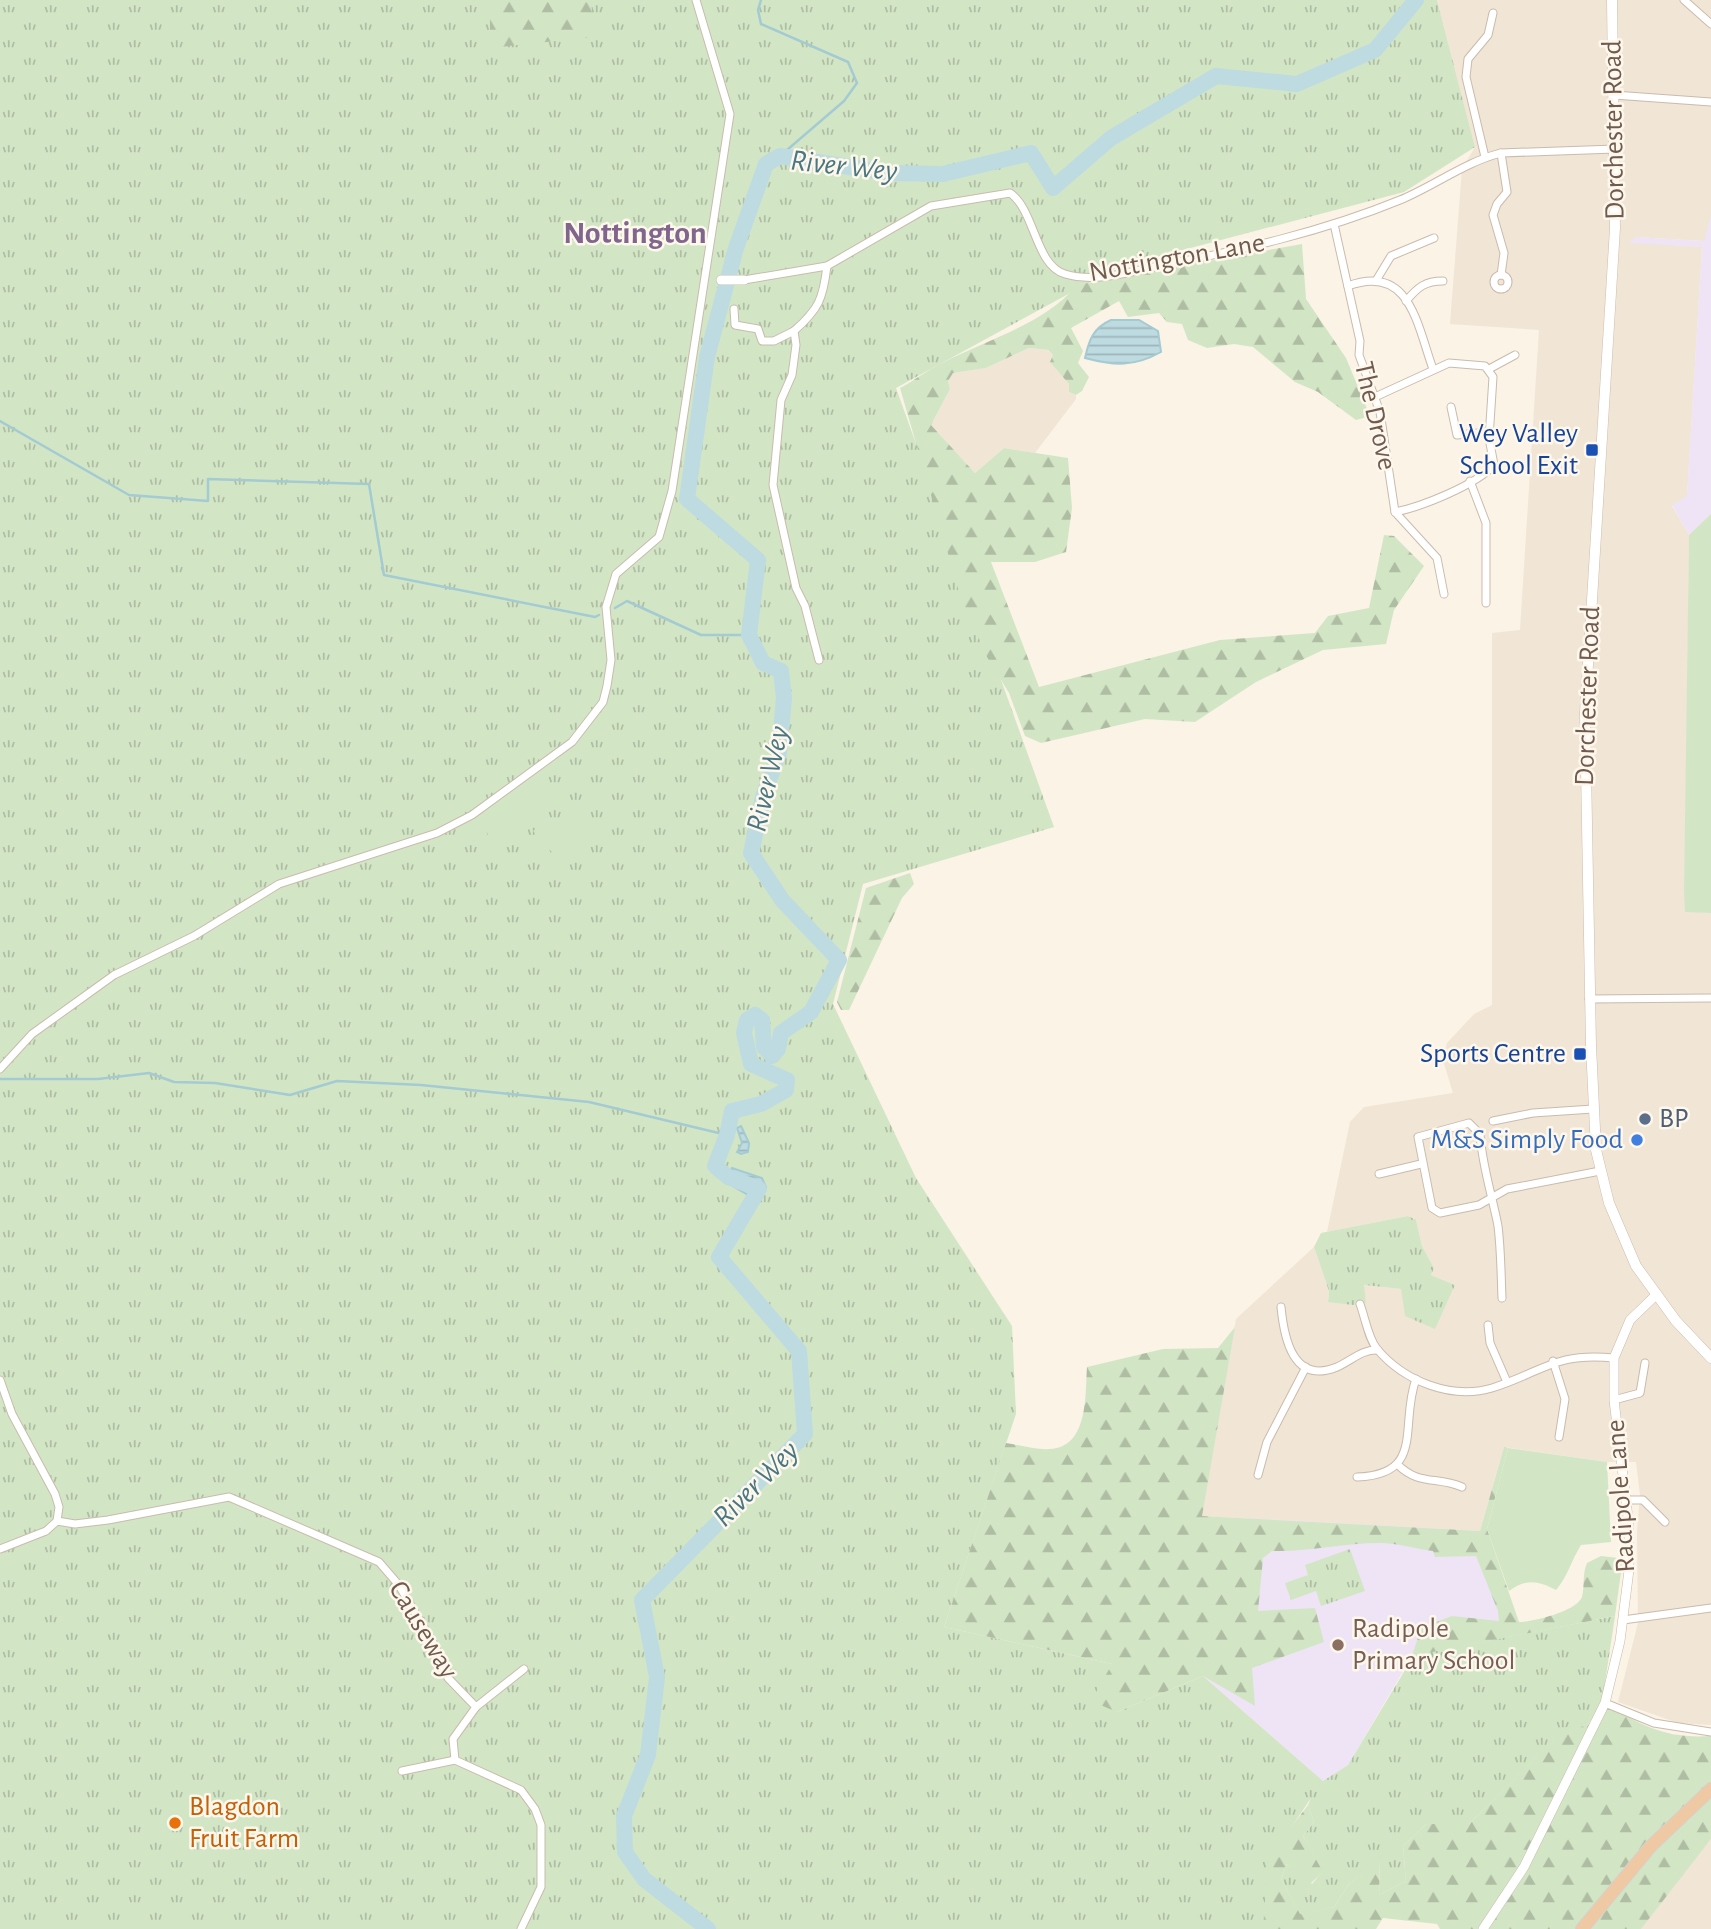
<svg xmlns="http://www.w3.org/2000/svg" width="1711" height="1929" viewBox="0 0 1711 1929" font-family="'Alegreya Sans',sans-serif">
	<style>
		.residential { fill: #f1e5d5 }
		.education { fill: #efe3f6 }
		.grass { fill: url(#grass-tufts) }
		.forest { fill: url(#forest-firs) }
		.pitch { fill: #d2e6c6 }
		.water { fill: url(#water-rules); stroke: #a4cad2; stroke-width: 2 }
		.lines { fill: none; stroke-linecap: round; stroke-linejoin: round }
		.stream { stroke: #a4cad2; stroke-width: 2.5 }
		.river { stroke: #bddbe1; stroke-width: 16 }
		.minor-casing { stroke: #cabbad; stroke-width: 9 }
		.tertiary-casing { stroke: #cabbad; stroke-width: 10 }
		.secondary-casing { stroke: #cfbdae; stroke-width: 11 }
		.trunk-casing { stroke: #d7d1cd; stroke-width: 14 }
		.minor { stroke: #fff; stroke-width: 7 }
		.tertiary { stroke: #fff; stroke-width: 9 }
		.secondary { stroke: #fff; stroke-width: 10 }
		.trunk { stroke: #efc8a4; stroke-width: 12 }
		.transit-dot { fill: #1a4fb4; stroke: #fdf7ec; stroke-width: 2.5 }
		.service-dot { fill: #5c6f8a; stroke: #fdf7ec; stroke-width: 2.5 }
		.shop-dot { fill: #3f7fe0; stroke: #fdf7ec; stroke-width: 2.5 }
		.education-dot { fill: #8d6e63; stroke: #fdf7ec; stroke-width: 2.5 }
		.food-dot { fill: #e8710a; stroke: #fdf7ec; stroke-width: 2.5 }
		.labels { text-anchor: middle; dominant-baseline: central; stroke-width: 5; stroke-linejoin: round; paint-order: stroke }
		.street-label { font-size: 28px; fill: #705b4e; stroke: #fdf7ec }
		.transit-label { font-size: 28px; fill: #164399; stroke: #fdf7ec; text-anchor: end }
		.service-label { font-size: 28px; fill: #4e5e75; stroke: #fdf7ec; text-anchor: start }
		.shop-label { font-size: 28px; fill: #366cbe; stroke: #fdf7ec; text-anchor: end }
		.education-label { font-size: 28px; fill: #785e54; stroke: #fdf7ec; text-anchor: start }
		.food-label { font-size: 28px; fill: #c56008; stroke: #fdf7ec; text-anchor: start }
		.water-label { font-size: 30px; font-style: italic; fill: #4a7781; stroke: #fdf7ec }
		.quarter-label { font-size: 32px; font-weight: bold; fill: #80668c; stroke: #fdf7ec }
	</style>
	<defs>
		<pattern id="grass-tufts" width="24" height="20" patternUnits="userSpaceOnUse" patternTransform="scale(1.75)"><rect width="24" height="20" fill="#d2e6c6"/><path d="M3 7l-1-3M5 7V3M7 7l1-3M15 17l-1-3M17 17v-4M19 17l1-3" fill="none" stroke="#afbda3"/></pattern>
		<pattern id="forest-firs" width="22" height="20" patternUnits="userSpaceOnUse" patternTransform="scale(1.75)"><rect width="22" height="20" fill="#d2e6c6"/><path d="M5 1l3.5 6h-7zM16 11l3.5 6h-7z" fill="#afbda3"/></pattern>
		<pattern id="water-rules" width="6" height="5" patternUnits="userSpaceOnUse" patternTransform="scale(1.75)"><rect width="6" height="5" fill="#bddbe1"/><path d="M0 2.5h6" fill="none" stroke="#9eb5b9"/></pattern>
	</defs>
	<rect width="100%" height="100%" fill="#faf3e6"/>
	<g class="residential">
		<path d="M 1437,0 L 1711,0 L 1711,216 L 1705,241 L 1636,237 L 1630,242 L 1702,247 L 1687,497 L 1672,506 L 1689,535 L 1685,911 L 1711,913 L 1711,1725 L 1678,1723 L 1618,1702 L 1638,1623 L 1637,1531 L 1640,1495 L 1636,1462 L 1607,1462 L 1504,1447 L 1480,1531 L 1201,1516 L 1236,1319 L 1314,1247 L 1329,1291 L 1328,1301 L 1353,1305 L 1366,1303 L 1363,1285 L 1402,1289 L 1455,1285 L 1431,1275 L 1434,1268 L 1422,1246 L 1416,1220 L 1408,1216 L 1327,1232 L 1350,1122 L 1364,1107 L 1453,1093 L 1443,1060 L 1447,1043 L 1474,1014 L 1492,1005 L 1492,633 L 1520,630 L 1539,330 L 1450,324 L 1462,169 L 1475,147 Z"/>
		<path d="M 1029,348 L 1047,350 L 1053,355 L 1051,362 L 1069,384 L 1069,392 L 1076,395 L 1076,399 L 1035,453 L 1004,448 L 975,473 L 931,425 L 950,389 L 948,381 L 953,373 L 986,368 Z"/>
		<path d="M 1711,1839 L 1711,1929 L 1641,1929 L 1642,1926 Z"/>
	</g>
	<g class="education">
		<path d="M 1711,216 L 1711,514 L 1689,535 L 1672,505 L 1687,496 L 1702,247 L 1629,243 L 1636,237 L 1704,241 Z"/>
		<path d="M 1249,1518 L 1480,1531 L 1515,1635 L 1412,1656 L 1348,1765 L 1323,1781 L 1203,1676 Z"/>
	</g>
	<g class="grass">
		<path d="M 0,0 L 1437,0 L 1475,147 L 1404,192 L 1118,267 L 896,388 L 1054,827 L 863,884 L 833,1004 L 916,1178 L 1012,1326 L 1016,1414 L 944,1627 L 1112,1664 L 1117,1712 L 1203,1676 L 1323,1781 L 1348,1765 L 1414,1655 L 1615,1616 L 1602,1702 L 1586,1728 L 1572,1723 L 1469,1824 L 1426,1824 L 1403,1846 L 1406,1881 L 1379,1895 L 1380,1862 L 1349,1884 L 1334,1907 L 1300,1915 L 1281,1879 L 1287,1864 L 1312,1884 L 1322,1872 L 1303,1836 L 1314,1822 L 1308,1805 L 1311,1798 L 1271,1858 L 1264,1929 L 0,1929 Z"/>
		<path d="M 1408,1216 L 1416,1220 L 1422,1246 L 1434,1268 L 1431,1275 L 1455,1285 L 1435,1329 L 1405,1316 L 1401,1289 L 1364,1285 L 1366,1303 L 1353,1305 L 1328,1302 L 1329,1291 L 1314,1247 L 1321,1233 Z"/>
		<path d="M 1350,1549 L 1365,1591 L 1321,1606 L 1316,1591 L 1291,1600 L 1285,1583 L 1308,1575 L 1305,1565 Z"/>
	</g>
	<g class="forest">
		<path d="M 490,0 L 591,0 L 594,37 L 490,48 Z"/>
		<path d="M 1302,244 L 1306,299 L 1346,358 L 1370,416 L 1356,420 L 1318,392 L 1295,382 L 1253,347 L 1234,344 L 1207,348 L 1188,340 L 1182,324 L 1167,322 L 1159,313 L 1128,317 L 1119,301 L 1071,328 L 1083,351 L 1078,363 L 1089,377 L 1082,391 L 1076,395 L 1069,392 L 1069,384 L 1050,362 L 1053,355 L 1048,350 L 1029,348 L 986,368 L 953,373 L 948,381 L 950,389 L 931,425 L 975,473 L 1004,448 L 1068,458 L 1072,508 L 1066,552 L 1035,562 L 991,562 L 1039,687 L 1220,640 L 1315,633 L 1328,616 L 1369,608 L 1384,535 L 1394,536 L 1424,566 L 1394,610 L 1386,644 L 1323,650 L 1256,682 L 1195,722 L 1145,719 L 1041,743 L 1025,736 L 1009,693 L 987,657 L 960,595 L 900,388 C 914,381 927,370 942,363 C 986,340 1045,324 1077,285 Z"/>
		<path d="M 910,873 L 914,884 L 902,898 L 849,1010 L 841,1010 L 837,1002 L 866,888 Z"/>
		<path d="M 1235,1327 L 1202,1516 L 1480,1531 L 1504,1447 L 1508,1448 L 1487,1529 L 1519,1622 C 1533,1622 1577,1611 1582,1597 C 1585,1585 1582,1574 1587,1563 L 1601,1556 L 1618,1558 L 1622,1565 L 1615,1616 L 1412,1656 L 1421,1628 L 1452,1616 L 1499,1621 L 1498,1611 L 1476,1556 L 1435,1557 L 1433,1551 C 1415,1549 1398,1543 1380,1543 C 1343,1543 1309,1552 1272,1551 L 1263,1558 L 1258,1611 L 1315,1608 L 1324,1642 L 1252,1668 L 1255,1706 L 1203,1676 L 1117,1712 L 1091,1701 L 1112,1664 L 944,1627 L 1006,1443 C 1020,1445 1037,1450 1050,1449 C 1089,1447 1085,1394 1087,1367 L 1163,1349 L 1218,1348 Z"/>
		<path d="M 1605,1703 C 1642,1726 1666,1739 1711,1736 L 1711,1839 L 1641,1929 L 1440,1929 L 1437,1924 L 1383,1918 L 1376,1929 L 1263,1929 L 1268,1858 L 1308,1805 L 1314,1822 L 1303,1836 L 1323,1872 L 1310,1884 L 1287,1864 L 1281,1879 L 1300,1914 L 1334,1907 L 1349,1884 L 1380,1861 L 1379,1895 L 1406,1881 L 1403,1846 L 1426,1824 L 1469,1824 L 1572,1722 L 1586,1728 Z"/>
	</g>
	<g class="pitch">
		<path d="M 1711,514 L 1711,913 L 1685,912 L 1684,891 L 1689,535 Z"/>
		<path d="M 532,781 L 553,809 L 499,849 L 478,821 Z"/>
		<path d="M 569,817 L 590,837 L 565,867 L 533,831 L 545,822 L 553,832 Z"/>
		<path d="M 1508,1448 L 1607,1462 L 1611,1542 L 1581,1545 C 1571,1561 1568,1576 1556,1590 C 1537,1580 1526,1579 1509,1591 L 1487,1529 Z"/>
	</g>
	<g class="water">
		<path d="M 1111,320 L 1139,320 L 1158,331 L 1161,352 C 1134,367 1115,366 1085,358 C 1089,340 1093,328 1111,320 Z"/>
		<path d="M 741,1126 L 749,1143 L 748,1152 L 741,1154 L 737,1152 L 742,1143 L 737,1128 Z"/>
		<path d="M 732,1168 L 762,1178 L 766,1187 L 755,1199 L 726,1182 Z"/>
	</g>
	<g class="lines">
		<g class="stream">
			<path d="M 761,0 L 758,10 L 761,24 L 848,62 L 857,83 L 844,101 L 780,156"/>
			<path d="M 0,421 L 129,495 L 208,501 L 208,479 L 369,484 L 384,575 L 595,617 L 599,615"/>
			<path d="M 615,608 L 627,601 L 701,635 L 749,635"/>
			<path d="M 0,1079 L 98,1079 L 149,1073 L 174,1082 L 215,1083 L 290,1095 L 337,1081 L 421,1085 L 589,1102 L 727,1135"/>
		</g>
		<path class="river" d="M 708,1929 L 644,1879 L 625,1852 L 624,1816 L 648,1755 L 657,1677 L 642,1600 L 805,1434 L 799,1351 L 719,1257 L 759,1189 L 728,1177 L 715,1166 L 727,1135 L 732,1111 L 761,1104 L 786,1090 L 787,1080 L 751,1064 L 744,1033 L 747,1020 L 755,1015 L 762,1020 L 764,1047 L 772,1056 L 778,1049 L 781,1033 L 811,1012 L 839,960 L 782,900 L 751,853 L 763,797 L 779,753 L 784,698 L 781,671 L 763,663 L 749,635 L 758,560 L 687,499 L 707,357 L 736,248 L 766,164 L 780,156 L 888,173 L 943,174 L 1031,153 L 1053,188 L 1111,138 L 1216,76 L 1297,84 L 1375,50 L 1416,0"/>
		<defs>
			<g id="minor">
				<path d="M 1684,0 L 1711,24"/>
				<path d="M 1614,95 L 1711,102"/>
				<path d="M 1501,153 L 1507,192 L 1497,204 L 1493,215 L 1504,253 L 1501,275"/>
				<path d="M 1485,157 L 1466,77 L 1468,59 L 1488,35 L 1493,13"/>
				<path d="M 1334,224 L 1360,341 L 1359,355 L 1380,412 L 1395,512 L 1437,558 L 1444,594"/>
				<circle cx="1501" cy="282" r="7"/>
				<path d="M 1377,279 L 1391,256 L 1434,238"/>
				<path d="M 744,280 L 827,266 L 931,206 L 1010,193 C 1035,210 1035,265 1065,274 C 1095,283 1129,272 1159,266 C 1241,250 1322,232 1400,200 C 1434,186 1465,162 1501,153 L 1615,149"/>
				<path d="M 1348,286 C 1410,263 1417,325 1433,369"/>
				<path d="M 1406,301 C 1418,287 1425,281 1443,281"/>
				<path d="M 734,309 L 735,325 L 758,329 L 762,341 L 774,341 L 794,331"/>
				<path d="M 1489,369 L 1515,355"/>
				<path d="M 1375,397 L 1449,363 L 1485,366 L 1493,377 L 1489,438 L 1494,465 C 1476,485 1421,507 1395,512"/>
				<path d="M 1451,407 L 1457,435 L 1489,432"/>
				<path d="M 1470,481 L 1486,523 L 1486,603"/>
				<path d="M 819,660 L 805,606 L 796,588 L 773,485 L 781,400 L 792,375 L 796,345 L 794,331 C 819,309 823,299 827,266"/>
				<path d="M 1589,999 L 1711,998"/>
				<path d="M 0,1069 L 32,1034 L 114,975 L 194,936 L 279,884 L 437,833 L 472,815 L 572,742 L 603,702 L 607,686 L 611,660 L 606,607 L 616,574 L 659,537 L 672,491 L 730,114 L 696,0"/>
				<path d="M 1493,1121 L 1533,1113 L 1593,1109"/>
				<path d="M 1379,1174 L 1421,1164"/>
				<path d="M 1502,1298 C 1501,1274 1501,1250 1498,1226 C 1492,1195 1482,1165 1480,1134 L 1469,1123 L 1418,1137 L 1432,1208 L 1440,1213 L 1479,1205 L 1507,1189 L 1600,1171"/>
				<path d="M 1360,1304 C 1365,1317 1368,1338 1377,1349 C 1404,1381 1451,1400 1492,1388 C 1543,1372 1554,1352 1614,1358"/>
				<path d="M 1281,1307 C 1284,1338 1293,1385 1337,1367 C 1351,1361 1362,1349 1378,1350"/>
				<path d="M 1488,1325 L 1490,1343 L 1507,1382"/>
				<path d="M 1553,1361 L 1565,1399 L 1559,1437"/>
				<path d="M 0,1380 L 12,1414 L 55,1494 L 59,1507 L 57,1521"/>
				<path d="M 1614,1400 L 1640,1393 L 1645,1363"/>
				<path d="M 1398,1465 C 1420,1486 1436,1476 1462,1487"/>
				<path d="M 1258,1475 L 1267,1442 L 1306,1367"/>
				<path d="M 1357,1477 C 1426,1475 1399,1425 1416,1379"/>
				<path d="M 1627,1500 L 1643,1500 L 1665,1522"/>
				<path d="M 57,1521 L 75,1524 L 108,1520 L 229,1497 L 379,1562 L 398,1584 L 434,1644 L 448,1678 L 476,1707 L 453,1739 L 455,1760 L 521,1790 L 535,1809 L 541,1825 L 541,1887 L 521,1929"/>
				<path d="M 0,1549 L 46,1531 L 57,1521"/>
				<path d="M 1623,1620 L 1711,1608"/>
				<path d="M 1605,1703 L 1654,1723 L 1711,1732"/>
				<path d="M 476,1707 L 524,1669"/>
				<path d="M 402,1771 L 455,1760"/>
			</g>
			<g id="tertiary">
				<path d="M 721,280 L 744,280"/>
				<path d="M 1483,1929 L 1524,1867 L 1605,1703 L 1620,1641 L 1629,1570 L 1629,1526 L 1614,1400 L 1614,1358 L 1630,1320 L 1656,1295"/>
			</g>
			<path id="secondary" d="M 1612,0 L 1615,228 L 1585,713 L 1591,1046 L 1596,1150 L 1609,1203 L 1636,1266 L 1676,1321 L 1711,1358"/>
			<path id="trunk" d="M 1582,1929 L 1651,1846 L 1711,1789"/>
		</defs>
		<use href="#minor" class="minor-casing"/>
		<use href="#tertiary" class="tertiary-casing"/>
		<use href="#secondary" class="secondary-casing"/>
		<use href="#trunk" class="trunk-casing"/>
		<use href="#minor" class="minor"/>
		<use href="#tertiary" class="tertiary"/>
		<use href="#secondary" class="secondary"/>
		<use href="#trunk" class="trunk"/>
	</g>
	<g class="transit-dot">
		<rect x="1585" y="443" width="14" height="14" rx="3.5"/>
		<rect x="1573" y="1047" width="14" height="14" rx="3.5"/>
	</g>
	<circle class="service-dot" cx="1645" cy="1119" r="7"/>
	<circle class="shop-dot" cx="1637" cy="1140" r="7"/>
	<circle class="education-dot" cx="1338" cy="1645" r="7"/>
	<circle class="food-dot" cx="175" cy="1823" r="7"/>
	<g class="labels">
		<g class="street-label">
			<text transform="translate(1614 130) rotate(-91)">Dorchester Road</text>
			<text transform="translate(1177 258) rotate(-10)">Nottington Lane</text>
			<text transform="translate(1375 416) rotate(77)">The Drove</text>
			<text transform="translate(1588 696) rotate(-88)">Dorchester Road</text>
			<text transform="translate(1621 1496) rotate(-94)">Radipole Lane</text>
			<text transform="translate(423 1630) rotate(59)">Causeway</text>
		</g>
		<g class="transit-label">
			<text x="1578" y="434">Wey Valley<tspan x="1578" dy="32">School Exit</tspan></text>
			<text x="1566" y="1054">Sports Centre</text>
		</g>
		<g class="service-label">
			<text x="1659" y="1119">BP</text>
		</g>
		<g class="shop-label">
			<text x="1623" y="1140">M&amp;S Simply Food</text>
		</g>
		<g class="education-label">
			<text x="1352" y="1629">Radipole<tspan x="1352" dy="32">Primary School</tspan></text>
		</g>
		<g class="food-label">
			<text x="189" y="1807">Blagdon<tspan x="189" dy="32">Fruit Farm</tspan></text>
		</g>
		<g class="water-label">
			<text transform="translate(844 166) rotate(6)">River Wey</text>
			<text transform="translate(768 779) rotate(-77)">River Wey</text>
			<text transform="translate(756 1484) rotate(-45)">River Wey</text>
		</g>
		<g class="quarter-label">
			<text x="635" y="233">Nottington</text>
		</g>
	</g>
</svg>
